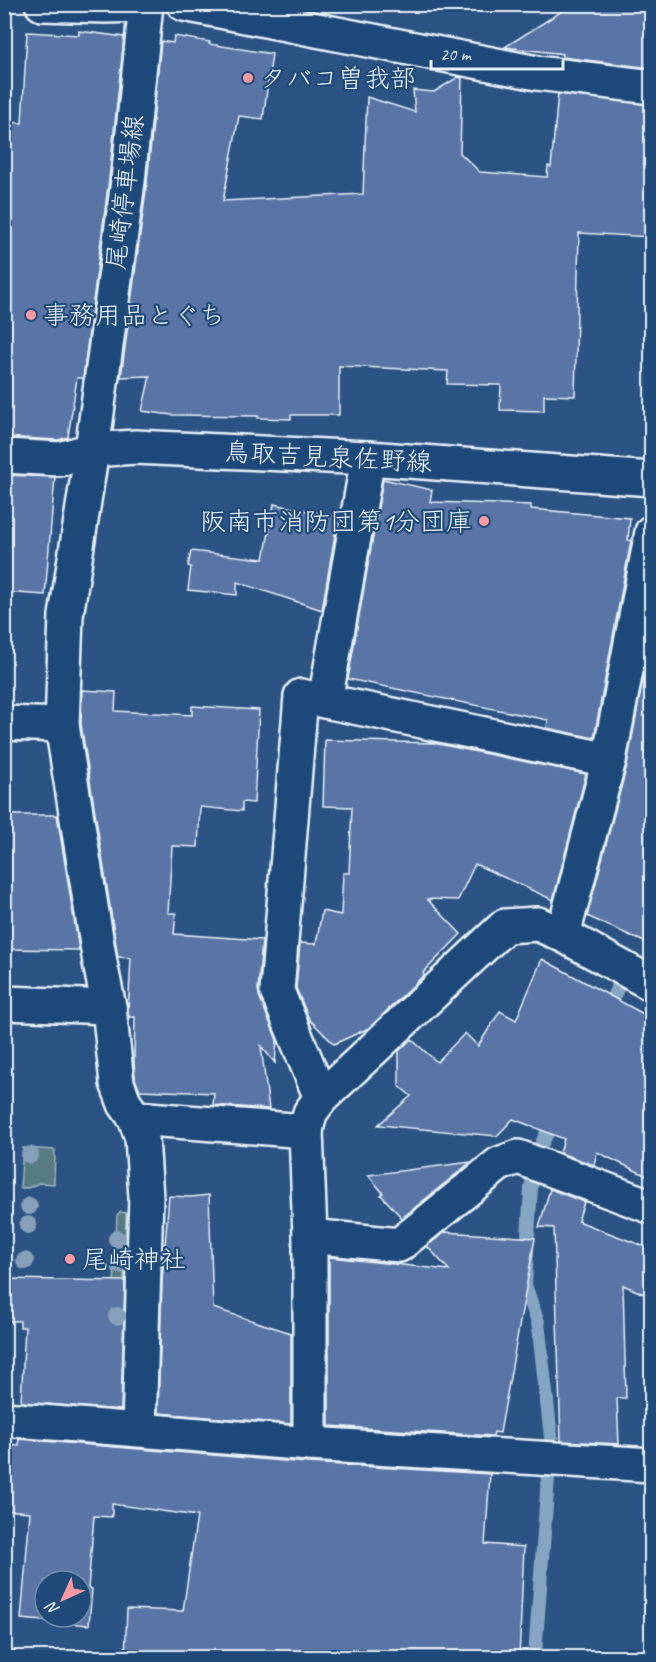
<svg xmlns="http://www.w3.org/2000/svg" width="656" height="1662" viewBox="0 0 656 1662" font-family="Caveat,'Klee One',sans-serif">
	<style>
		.green { fill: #567c82; stroke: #9fb6bd; stroke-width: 1.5 }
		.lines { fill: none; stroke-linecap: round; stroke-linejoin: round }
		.stream { stroke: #84a6c2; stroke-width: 14 }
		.building { fill: #5975a6; stroke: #e8f1f8; stroke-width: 1.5; fill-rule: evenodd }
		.street-casing { stroke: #e8f1f8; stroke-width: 38 }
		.secondary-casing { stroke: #e8f1f8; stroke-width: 38 }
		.street { stroke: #1f4a7a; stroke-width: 33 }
		.secondary { stroke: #1f4a7a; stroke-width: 33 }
		.tree { fill: #87a0b9 }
		.poi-dot { fill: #ff9aa2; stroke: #1f4a7a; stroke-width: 2 }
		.labels { text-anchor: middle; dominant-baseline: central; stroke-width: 4.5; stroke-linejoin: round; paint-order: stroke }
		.poi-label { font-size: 26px; fill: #e8f1f8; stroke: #1f4a7a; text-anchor: start }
		.street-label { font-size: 26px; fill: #e8f1f8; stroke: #1f4a7a }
	</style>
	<rect width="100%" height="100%" fill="#2b5383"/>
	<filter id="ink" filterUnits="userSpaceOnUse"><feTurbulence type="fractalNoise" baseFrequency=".0167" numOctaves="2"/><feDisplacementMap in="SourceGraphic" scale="12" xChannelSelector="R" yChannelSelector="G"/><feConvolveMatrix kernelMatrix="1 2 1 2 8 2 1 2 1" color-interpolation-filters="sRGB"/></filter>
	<g filter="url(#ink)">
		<g class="green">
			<path d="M 23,1148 L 55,1150 L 54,1184 L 39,1183 L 28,1188 L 20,1188 Z"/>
			<path d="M 120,1212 L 126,1213 L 122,1339 L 113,1311 L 117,1215 Z"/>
		</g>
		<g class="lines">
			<g class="stream">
				<path d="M 605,1013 L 622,979 L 612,973"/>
				<path d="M 533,1658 L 535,1655 L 551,1437 L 538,1322 L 525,1285 L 531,1187 L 540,1147 L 555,1117"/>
			</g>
		</g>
		<g class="building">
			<path d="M 573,4 L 651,4 L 651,68 L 562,57 L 563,54 L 505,47 Z"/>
			<path d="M 79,31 L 124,37 L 109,179 L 83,378 L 77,378 L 68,437 L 58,440 L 4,437 L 4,122 L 22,123 L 27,32 L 79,35 Z"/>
			<path d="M 174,36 L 210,42 L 209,44 L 272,54 L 263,119 L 239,116 L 223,201 L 363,194 L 367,97 L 415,112 L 413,90 L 434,92 L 458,77 L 462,78 L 460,153 L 480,172 L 547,177 L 548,166 L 551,167 L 558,94 L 651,105 L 651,237 L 579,233 L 575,396 L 544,395 L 544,411 L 500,410 L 501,385 L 447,384 L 448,371 L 339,366 L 339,415 L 291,415 L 291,419 L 258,418 L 258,416 L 172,415 L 142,411 L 150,376 L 121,377 L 147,183 L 161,41 L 173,43 Z"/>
			<path d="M 4,475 L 55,477 L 45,595 L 4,592 Z"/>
			<path d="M 383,479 L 432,490 L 430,502 L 531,505 L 531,509 L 630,518 L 628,540 L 631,541 L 594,738 L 547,728 L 548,720 L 348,679 Z"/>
			<path d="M 274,504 L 338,517 L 322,610 L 237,582 L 237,595 L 188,590 L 191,567 L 188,566 L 191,551 L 264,559 Z"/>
			<path d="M 651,636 L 651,945 L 587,916 L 627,765 Z"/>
			<path d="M 82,690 L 116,692 L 115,711 L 192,715 L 192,706 L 259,710 L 254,803 L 242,802 L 242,811 L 200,807 L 198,847 L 172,846 L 168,913 L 176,913 L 174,934 L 262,940 L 258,990 L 260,998 L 277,1040 L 275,1063 L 261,1046 L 269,1109 L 213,1105 L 214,1093 L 140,1090 L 135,1079 L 134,1061 L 135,1017 L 129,1017 L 128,1012 L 131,958 L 118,957 L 81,724 Z"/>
			<path d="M 325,740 L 433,743 L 586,774 L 553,900 L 475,864 L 458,900 L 427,899 L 461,934 L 423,973 L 424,975 L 369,1028 L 334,1044 L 309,1019 L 296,988 L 300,943 L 316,944 L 322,911 L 341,915 L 343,873 L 349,873 L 352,807 L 323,806 Z"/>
			<path d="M 4,815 L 57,815 L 79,950 L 4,949 Z"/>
			<path d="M 542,959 L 651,1018 L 651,1178 L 597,1152 L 594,1165 L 560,1153 L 564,1139 L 513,1119 L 497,1136 L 378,1125 L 411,1096 L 399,1086 L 399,1051 L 411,1039 L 437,1062 L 465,1033 L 478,1046 L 500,1011 L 516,1020 Z"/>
			<path d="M 471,1162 L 402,1218 L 381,1195 L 383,1193 L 368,1175 Z"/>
			<path d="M 550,1189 L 584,1202 L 578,1221 L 651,1249 L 651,1297 L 623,1285 L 626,1398 L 617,1398 L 619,1444 L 561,1441 L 554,1228 L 539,1227 Z"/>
			<path d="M 209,1195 L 213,1308 L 291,1333 L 291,1424 L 158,1413 L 162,1282 L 169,1196 L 190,1197 Z"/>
			<path d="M 445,1232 L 535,1238 L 500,1433 L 494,1432 L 493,1436 L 329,1426 L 329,1257 L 449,1270 L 427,1246 Z"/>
			<path d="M 4,1279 L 125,1281 L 121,1410 L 21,1402 L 25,1327 L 20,1327 L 20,1321 L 4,1321 Z"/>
			<path d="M 19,1439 L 308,1463 L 490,1474 L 485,1544 L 524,1547 L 519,1658 L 125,1658 L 127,1609 L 183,1611 L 197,1516 L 112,1504 L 112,1517 L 94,1516 L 88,1588 L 92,1589 L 89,1625 L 21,1619 L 30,1512 L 4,1510 L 4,1445 L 19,1446 ZM 45,1581 L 81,1581 L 81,1617 L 45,1617 Z"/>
		</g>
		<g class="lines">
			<defs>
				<g id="street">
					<path d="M 42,4 L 104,6 L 145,5"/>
					<path d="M 92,450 L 66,616 L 62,725 L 100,963 L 109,1007 L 117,1083 L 125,1104 L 135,1118 L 142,1138 L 146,1197 L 139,1429"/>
					<path d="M 652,532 L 609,760 L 563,935 L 652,984"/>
					<path d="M 325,701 L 368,458"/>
					<path d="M 4,723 L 62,725"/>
					<path d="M 4,1003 L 109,1007"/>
					<path d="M 321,1098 L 505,926 L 538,924 L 563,935"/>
					<path d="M 135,1118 L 306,1131"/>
					<path d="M 310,1236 L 399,1245 L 499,1164 L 518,1157 L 652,1207"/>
					<path d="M 4,1419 L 310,1444 L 652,1465"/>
					<path d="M 310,1444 L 310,1236 L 306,1131 L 310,1113 L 321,1098 L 277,991 L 301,696 L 609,760"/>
				</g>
				<g id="secondary">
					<path d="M 184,4 L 537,73 L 652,87"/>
					<path d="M 92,450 L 128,181 L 146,4"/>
					<path d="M 4,456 L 60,459 L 92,450 L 135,447 L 368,458 L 652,479"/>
				</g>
			</defs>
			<use href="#street" class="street-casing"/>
			<use href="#secondary" class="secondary-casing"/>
			<use href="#street" class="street"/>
			<use href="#secondary" class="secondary"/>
		</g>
		<g class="tree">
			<circle cx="30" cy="1155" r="9"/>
			<circle cx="29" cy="1206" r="9"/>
			<circle cx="28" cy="1225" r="9"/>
			<circle cx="117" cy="1239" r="9"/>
			<circle cx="25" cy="1261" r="9"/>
			<circle cx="119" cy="1265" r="9"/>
			<circle cx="117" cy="1316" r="9"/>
		</g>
	</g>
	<g class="poi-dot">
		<circle cx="248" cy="78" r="6"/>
		<circle cx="31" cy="315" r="6"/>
		<circle cx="484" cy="521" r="6"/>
		<circle cx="70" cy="1259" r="6"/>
	</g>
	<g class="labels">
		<g class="poi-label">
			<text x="260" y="78">タバコ曽我部</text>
			<text x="43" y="315">事務用品とぐち</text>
			<text x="472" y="521" text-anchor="end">阪南市消防団第1分団庫</text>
			<text x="82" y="1259">尾崎神社</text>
		</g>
		<g class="street-label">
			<text transform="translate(125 192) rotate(-83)">尾崎停車場線</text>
			<text transform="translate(328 457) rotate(3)">鳥取吉見泉佐野線</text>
		</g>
	</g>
	<rect width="656" height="1662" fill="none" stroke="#1f4a7a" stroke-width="24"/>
	<rect x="12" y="12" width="632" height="1638" fill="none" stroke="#e8f1f8" stroke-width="2" filter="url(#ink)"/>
	<g transform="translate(63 1599) rotate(225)"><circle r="28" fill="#1f4a7a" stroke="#6f8dac" stroke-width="1.5"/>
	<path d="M0-4.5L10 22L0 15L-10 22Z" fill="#ff9aa2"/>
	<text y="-9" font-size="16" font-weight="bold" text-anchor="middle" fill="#e8f1f8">N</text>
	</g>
	<path d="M431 60v9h132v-9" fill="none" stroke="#e8f1f8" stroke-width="3"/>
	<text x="440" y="60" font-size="18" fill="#e8f1f8" stroke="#1f4a7a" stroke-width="4.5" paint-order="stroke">20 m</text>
</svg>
